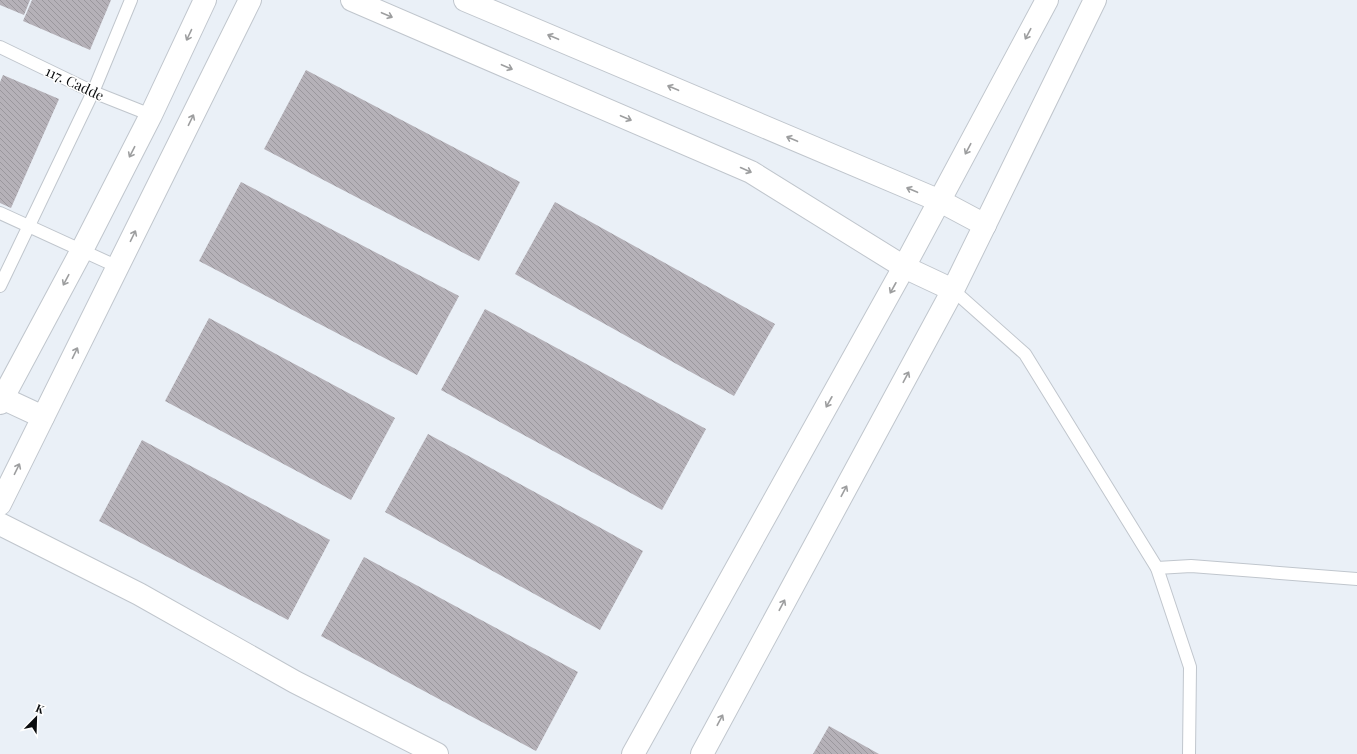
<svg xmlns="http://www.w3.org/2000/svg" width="1357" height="754" viewBox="0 0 1357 754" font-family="'Playfair Display',serif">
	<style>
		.building { fill: url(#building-back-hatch) }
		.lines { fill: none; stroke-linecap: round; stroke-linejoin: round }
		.lane-casing { stroke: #c0c6cd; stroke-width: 14 }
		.street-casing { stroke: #c0c6cd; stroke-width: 24 }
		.secondary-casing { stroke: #c0c6cd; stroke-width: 24 }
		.lane { stroke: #fff; stroke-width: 12 }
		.street { stroke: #fff; stroke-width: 22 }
		.secondary { stroke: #fff; stroke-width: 22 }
		.oneway { stroke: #9d9e9f }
		.labels { text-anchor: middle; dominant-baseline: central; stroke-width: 3; stroke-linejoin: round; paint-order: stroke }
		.street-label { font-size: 14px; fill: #0a0c0e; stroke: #fff }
	</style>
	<defs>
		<pattern id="building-back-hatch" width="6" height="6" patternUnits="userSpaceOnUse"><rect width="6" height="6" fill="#b5b1b8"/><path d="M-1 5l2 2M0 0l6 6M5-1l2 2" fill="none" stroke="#9a979d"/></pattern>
	</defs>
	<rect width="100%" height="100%" fill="#eaf0f7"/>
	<g class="building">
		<path d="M 0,0 L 30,0 L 24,15 L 0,5 Z"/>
		<path d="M 32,0 L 111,0 L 90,50 L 23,21 Z"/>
		<path d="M 306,70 L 520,182 L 479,261 L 264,149 Z"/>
		<path d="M 3,75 L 59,99 L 11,208 L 0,203 L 0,82 Z"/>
		<path d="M 241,182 L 459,296 L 417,375 L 199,261 Z"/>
		<path d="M 555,202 L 775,324 L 734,396 L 515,274 Z"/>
		<path d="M 485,309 L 706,429 L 662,510 L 441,390 Z"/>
		<path d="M 209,318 L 395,418 L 351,500 L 165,401 Z"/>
		<path d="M 428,434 L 643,551 L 600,630 L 385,512 Z"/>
		<path d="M 142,440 L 330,540 L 288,620 L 99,521 Z"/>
		<path d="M 364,557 L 578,672 L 536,751 L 321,636 Z"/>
		<path d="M 829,726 L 879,754 L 813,754 Z"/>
	</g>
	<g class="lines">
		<defs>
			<g id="lane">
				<path d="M 0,47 L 93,92 L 151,115"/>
				<path d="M 0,213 L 118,267"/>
				<path d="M 0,286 L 93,92 L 131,0"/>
				<path d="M 953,290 L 1025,354 L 1157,568 L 1190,667 L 1189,754"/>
				<path d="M 1157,568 L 1191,566 L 1357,579"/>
			</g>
			<g id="street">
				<path d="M 0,397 L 43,417"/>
				<path d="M 0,403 L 82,250 L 151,115 L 205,0"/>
				<path d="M 0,504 L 250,0"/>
				<path d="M 0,524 L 139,594 L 295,682 L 437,754"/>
			</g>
			<g id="secondary">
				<path d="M 352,0 L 751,172 L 904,267 L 953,290"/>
				<path d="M 465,0 L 940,201 L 985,225"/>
				<path d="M 633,754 L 904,267 L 1047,0"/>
				<path d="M 702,754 L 953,290 L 1095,0"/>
			</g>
		</defs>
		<use href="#lane" class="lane-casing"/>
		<use href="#street" class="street-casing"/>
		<use href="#secondary" class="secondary-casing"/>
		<use href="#lane" class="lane"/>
		<use href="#street" class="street"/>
		<use href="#secondary" class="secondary"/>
	</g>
	<defs><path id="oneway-shaft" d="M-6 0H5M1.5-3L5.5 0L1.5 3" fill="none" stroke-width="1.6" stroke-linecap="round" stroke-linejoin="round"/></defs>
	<g class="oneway">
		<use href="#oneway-shaft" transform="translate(387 15) rotate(23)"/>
		<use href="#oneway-shaft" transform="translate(1028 34) rotate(118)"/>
		<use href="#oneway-shaft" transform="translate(189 35) rotate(115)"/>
		<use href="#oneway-shaft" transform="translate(553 37) rotate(-157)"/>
		<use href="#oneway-shaft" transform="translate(507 67) rotate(23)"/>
		<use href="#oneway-shaft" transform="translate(673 88) rotate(-157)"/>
		<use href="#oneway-shaft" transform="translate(626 118) rotate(23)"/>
		<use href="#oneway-shaft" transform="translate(191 120) rotate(-64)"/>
		<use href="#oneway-shaft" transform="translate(792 139) rotate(-157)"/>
		<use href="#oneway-shaft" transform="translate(968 149) rotate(118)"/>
		<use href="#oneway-shaft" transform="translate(132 152) rotate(117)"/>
		<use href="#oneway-shaft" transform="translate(746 170) rotate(24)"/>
		<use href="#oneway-shaft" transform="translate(912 190) rotate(-157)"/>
		<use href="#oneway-shaft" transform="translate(133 236) rotate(-64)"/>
		<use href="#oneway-shaft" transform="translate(66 280) rotate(118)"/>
		<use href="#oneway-shaft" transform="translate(893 288) rotate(119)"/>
		<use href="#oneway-shaft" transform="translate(75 353) rotate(-64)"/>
		<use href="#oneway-shaft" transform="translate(906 377) rotate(-62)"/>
		<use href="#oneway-shaft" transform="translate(829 402) rotate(119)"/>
		<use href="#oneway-shaft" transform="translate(17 469) rotate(-64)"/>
		<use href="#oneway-shaft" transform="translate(844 491) rotate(-62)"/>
		<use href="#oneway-shaft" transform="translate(782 605) rotate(-62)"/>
		<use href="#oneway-shaft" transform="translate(720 720) rotate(-62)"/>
	</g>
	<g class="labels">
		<g class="street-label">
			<text transform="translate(75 83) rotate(25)">117. Cadde</text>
		</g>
	</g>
	<g transform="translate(36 718) rotate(23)" stroke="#ffffff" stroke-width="3" paint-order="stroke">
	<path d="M0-3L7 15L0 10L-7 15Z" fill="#0a0c0e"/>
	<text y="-6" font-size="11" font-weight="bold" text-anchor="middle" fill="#0a0c0e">K</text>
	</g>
</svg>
